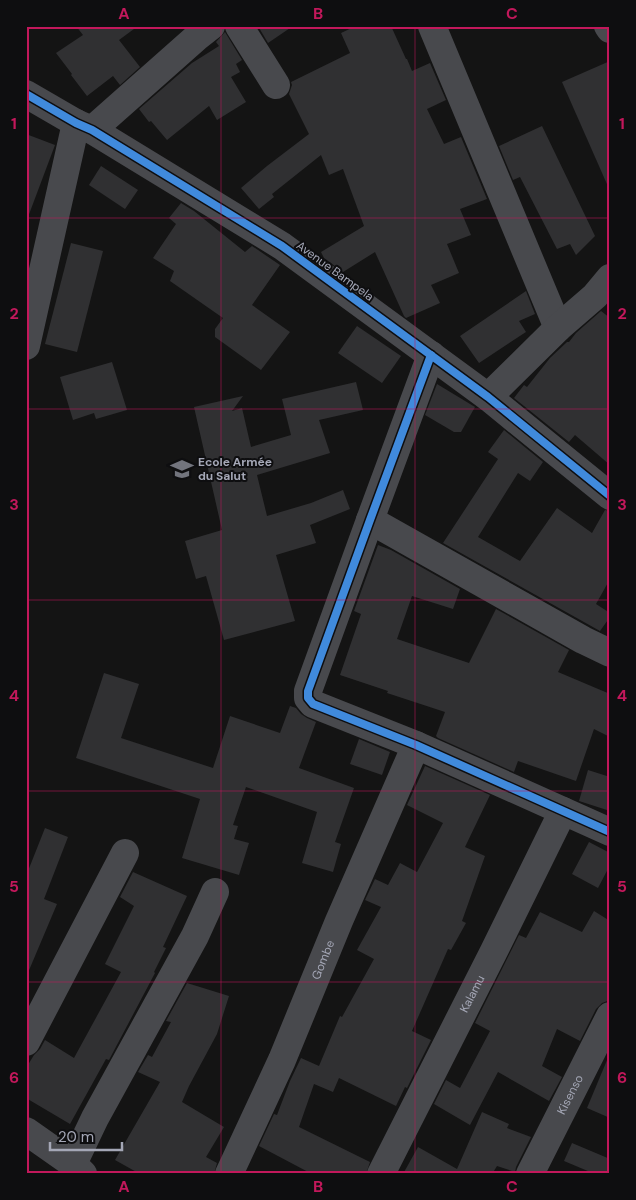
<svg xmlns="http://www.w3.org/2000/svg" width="636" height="1200" viewBox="0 0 636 1200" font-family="'DM Sans',sans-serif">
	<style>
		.building { fill: #303032 }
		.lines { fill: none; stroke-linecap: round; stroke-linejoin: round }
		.street { stroke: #48494d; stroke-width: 28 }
		.cycleway-casing { stroke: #0e0e10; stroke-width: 11 }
		.cycleway { stroke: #408adc; stroke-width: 8 }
		.grid { fill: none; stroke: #c2185b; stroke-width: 1; stroke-opacity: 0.55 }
		.labels { text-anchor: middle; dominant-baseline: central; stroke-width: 4; stroke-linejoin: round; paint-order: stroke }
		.street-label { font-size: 12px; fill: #a4a7b6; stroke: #0e0e10 }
		.poi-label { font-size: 12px; font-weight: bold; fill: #a4a7b6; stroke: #0e0e10; text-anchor: start }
		.neatline { fill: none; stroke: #c2185b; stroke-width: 2 }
		.grid-label { font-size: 16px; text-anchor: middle; font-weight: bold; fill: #c2185b }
	</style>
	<rect width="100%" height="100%" fill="#141414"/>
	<g class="building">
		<path d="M 76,26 L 138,26 L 119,40 L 140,67 L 120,85 L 113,76 L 87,96 L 71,75 L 72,74 L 56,53 L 83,35 Z"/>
		<path d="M 258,26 L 293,26 L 268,43 Z"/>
		<path d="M 356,26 L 391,26 L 406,59 L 407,59 L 412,71 L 430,63 L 446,100 L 427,109 L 444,144 L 461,137 L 487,199 L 460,209 L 471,235 L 447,244 L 459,273 L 431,285 L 440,303 L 406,318 L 404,316 L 375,252 L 343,272 L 324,258 L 321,252 L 364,226 L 343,169 L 329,175 L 321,155 L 272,194 L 274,197 L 259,209 L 241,188 L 267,166 L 309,134 L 289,94 L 292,85 L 291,82 L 350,53 L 341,33 Z"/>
		<path d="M 225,32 L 242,60 L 236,64 L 240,72 L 231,77 L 246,102 L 217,120 L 209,106 L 167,140 L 151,121 L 149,122 L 139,109 L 192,63 L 219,46 L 216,42 Z"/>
		<path d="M 610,61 L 610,191 L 562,82 Z"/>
		<path d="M 542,126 L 595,236 L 576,255 L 570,244 L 557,249 L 520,177 L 513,180 L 499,146 Z"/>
		<path d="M 26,134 L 55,145 L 28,217 L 26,216 Z"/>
		<path d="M 101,166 L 138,190 L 125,209 L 89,185 Z"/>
		<path d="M 181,203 L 194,211 L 245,252 L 252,246 L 280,265 L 252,305 L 290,332 L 261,370 L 215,337 L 215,329 L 223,318 L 170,281 L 174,271 L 153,258 L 176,224 L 169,218 Z"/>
		<path d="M 71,243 L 103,251 L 77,352 L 45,344 Z"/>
		<path d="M 526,291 L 535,314 L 519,321 L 526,332 L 479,363 L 460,336 Z"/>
		<path d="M 601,311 L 610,318 L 610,465 L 575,435 L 569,442 L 514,398 L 524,385 L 527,387 L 550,358 L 567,342 L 569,342 L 576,333 Z"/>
		<path d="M 357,326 L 401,356 L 382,383 L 338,353 Z"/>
		<path d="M 112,362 L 127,410 L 96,419 L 94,413 L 73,420 L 60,377 Z"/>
		<path d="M 356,382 L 363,410 L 319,420 L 330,453 L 257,475 L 267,516 L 311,503 L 343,490 L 350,509 L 310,525 L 316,543 L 276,555 L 295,621 L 224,640 L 206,576 L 196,579 L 185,541 L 222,530 L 194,407 L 243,396 L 232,411 L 242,408 L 251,447 L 291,435 L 282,399 Z"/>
		<path d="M 437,384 L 475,407 L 461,432 L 454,432 L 425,415 Z"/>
		<path d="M 504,430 L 543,462 L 530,481 L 518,473 L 478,537 L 520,561 L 557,508 L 592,533 L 605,510 L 610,511 L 610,579 L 596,604 L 610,613 L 610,617 L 600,631 L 443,543 L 498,459 L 488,452 Z"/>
		<path d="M 378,545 L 391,550 L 460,589 L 453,609 L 412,596 L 397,639 L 469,663 L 496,609 L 569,650 L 558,672 L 610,694 L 610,737 L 594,729 L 576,781 L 518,761 L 514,772 L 438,738 L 436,736 L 445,712 L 387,693 L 388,691 L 340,675 L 361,614 L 354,611 Z"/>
		<path d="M 104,673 L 139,684 L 121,738 L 213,768 L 230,716 L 280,733 L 290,706 L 296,708 L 301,714 L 307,718 L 316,722 L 299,768 L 354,788 L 335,842 L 341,844 L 333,872 L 302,863 L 317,812 L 246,787 L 233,825 L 238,826 L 234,839 L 249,843 L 239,875 L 182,858 L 200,799 L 76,758 Z"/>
		<path d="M 359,739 L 390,752 L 382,775 L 350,764 Z"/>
		<path d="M 425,766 L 490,795 L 465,847 L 485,856 L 462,921 L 466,923 L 451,950 L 448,949 L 412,1031 L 431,1040 L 407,1088 L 405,1087 L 396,1106 L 339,1078 L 333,1092 L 314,1084 L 299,1127 L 370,1162 L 366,1174 L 312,1174 L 259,1146 L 274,1114 L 277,1115 L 290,1081 L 301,1058 L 319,1066 L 340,1016 L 342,1017 L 374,959 L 357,950 L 381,907 L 365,900 L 375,879 L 388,885 L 400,863 L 417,872 L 443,823 L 407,805 Z"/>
		<path d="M 588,770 L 610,777 L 610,811 L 579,801 Z"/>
		<path d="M 45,828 L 68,837 L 44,899 L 57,904 L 27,975 L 26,876 Z"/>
		<path d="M 589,842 L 610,853 L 610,865 L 598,888 L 572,874 Z"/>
		<path d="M 133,872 L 187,896 L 163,947 L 166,948 L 154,972 L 155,973 L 109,1060 L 106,1059 L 70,1124 L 26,1098 L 26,1068 L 34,1055 L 40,1049 L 45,1040 L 74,1058 L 121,972 L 105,964 L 134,906 L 120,897 Z"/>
		<path d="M 594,911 L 610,921 L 610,1000 L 602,1003 L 596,1009 L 580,1041 L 557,1029 L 542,1066 L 562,1077 L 549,1101 L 498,1072 L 470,1125 L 434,1104 L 446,1080 L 460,1088 L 490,1031 L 475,1023 L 519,935 L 526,938 L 540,912 L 582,932 Z"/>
		<path d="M 187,983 L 229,996 L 217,1034 L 189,1086 L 182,1102 L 224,1127 L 206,1157 L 217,1163 L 214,1174 L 140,1174 L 115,1160 L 160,1082 L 138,1072 L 148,1055 L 152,1057 L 171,1022 L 166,1021 Z"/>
		<path d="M 610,1053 L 610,1118 L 587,1108 Z"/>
		<path d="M 482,1112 L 509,1124 L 507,1128 L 531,1137 L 516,1167 L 515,1172 L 497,1166 L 492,1174 L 403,1174 L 418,1147 L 457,1169 Z"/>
		<path d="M 572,1143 L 610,1159 L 610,1174 L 595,1174 L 564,1161 Z"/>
	</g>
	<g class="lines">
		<g class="street">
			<path d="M 239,26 L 276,85"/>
			<path d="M 432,26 L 558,328"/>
			<path d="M 608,26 L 610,29"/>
			<path d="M 26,94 L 76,123 L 92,130 L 282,246 L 488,397 L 610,496"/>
			<path d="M 92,130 L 197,37 L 211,26"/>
			<path d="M 26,346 L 76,123"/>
			<path d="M 431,355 L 370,520 L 308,691 L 308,698 L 313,704 L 416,745 L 610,832"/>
			<path d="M 488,397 L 558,328 L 595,296 L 610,278"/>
			<path d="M 370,520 L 583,640 L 610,653"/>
			<path d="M 26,1042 L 125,853"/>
			<path d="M 26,1131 L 73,1164 L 83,1174"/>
			<path d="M 73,1164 L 95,1118 L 195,936 L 215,892"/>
			<path id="s1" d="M 229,1174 L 282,1060 L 339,921 L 416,745"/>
			<path id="s2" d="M 381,1174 L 494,951 L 563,811"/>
			<path id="s3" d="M 530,1174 L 610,1016"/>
		</g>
		<defs>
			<g id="cycleway">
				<path d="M 26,94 L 76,123 L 92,130 L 282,246 L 488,397 L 610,496"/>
				<path d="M 431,355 L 370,520 L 308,691 L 308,698 L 313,704 L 416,745 L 610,832"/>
			</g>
		</defs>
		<use href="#cycleway" class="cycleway-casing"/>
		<use href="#cycleway" class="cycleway"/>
	</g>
	<path class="grid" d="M 221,26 L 221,1174M 415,26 L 415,1174M 26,218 L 610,218M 26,409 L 610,409M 26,600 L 610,600M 26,791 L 610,791M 26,982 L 610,982"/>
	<defs>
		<symbol id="school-bare" viewBox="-9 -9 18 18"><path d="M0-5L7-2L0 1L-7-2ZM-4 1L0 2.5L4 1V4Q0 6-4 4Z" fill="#72747d" stroke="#0e0e10" stroke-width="2.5" paint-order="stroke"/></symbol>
	</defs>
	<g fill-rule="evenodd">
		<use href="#school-bare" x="166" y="453" width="32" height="32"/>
	</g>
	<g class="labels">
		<g class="street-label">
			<text transform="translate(335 271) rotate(36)">Avenue Bampela</text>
			<text stroke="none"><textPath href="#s1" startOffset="234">Gombe</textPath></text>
			<text stroke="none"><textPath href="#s2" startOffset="202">Kalamu</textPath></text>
			<text stroke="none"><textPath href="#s3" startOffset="89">Kisenso</textPath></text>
		</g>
		<g class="poi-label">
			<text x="198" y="462">Ecole Armée<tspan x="198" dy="14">du Salut</tspan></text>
		</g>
	</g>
	<rect width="636" height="1200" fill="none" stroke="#0e0e10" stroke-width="55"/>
	<path d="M50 1142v8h72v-8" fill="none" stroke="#a4a7b6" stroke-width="2.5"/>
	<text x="58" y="1142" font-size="15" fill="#a4a7b6" stroke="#0e0e10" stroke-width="4" paint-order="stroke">20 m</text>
	<rect x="28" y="28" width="580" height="1144" class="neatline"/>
	<g class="grid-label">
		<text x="124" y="19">A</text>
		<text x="318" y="19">B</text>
		<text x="512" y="19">C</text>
		<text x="14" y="129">1</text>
		<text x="622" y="129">1</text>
		<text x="14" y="319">2</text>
		<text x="622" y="319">2</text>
		<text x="14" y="510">3</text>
		<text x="622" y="510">3</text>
		<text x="14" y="701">4</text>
		<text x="622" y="701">4</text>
		<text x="14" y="892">5</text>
		<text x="622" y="892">5</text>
		<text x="14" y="1083">6</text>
		<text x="622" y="1083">6</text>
		<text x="124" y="1192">A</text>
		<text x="318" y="1192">B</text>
		<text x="512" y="1192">C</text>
	</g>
</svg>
